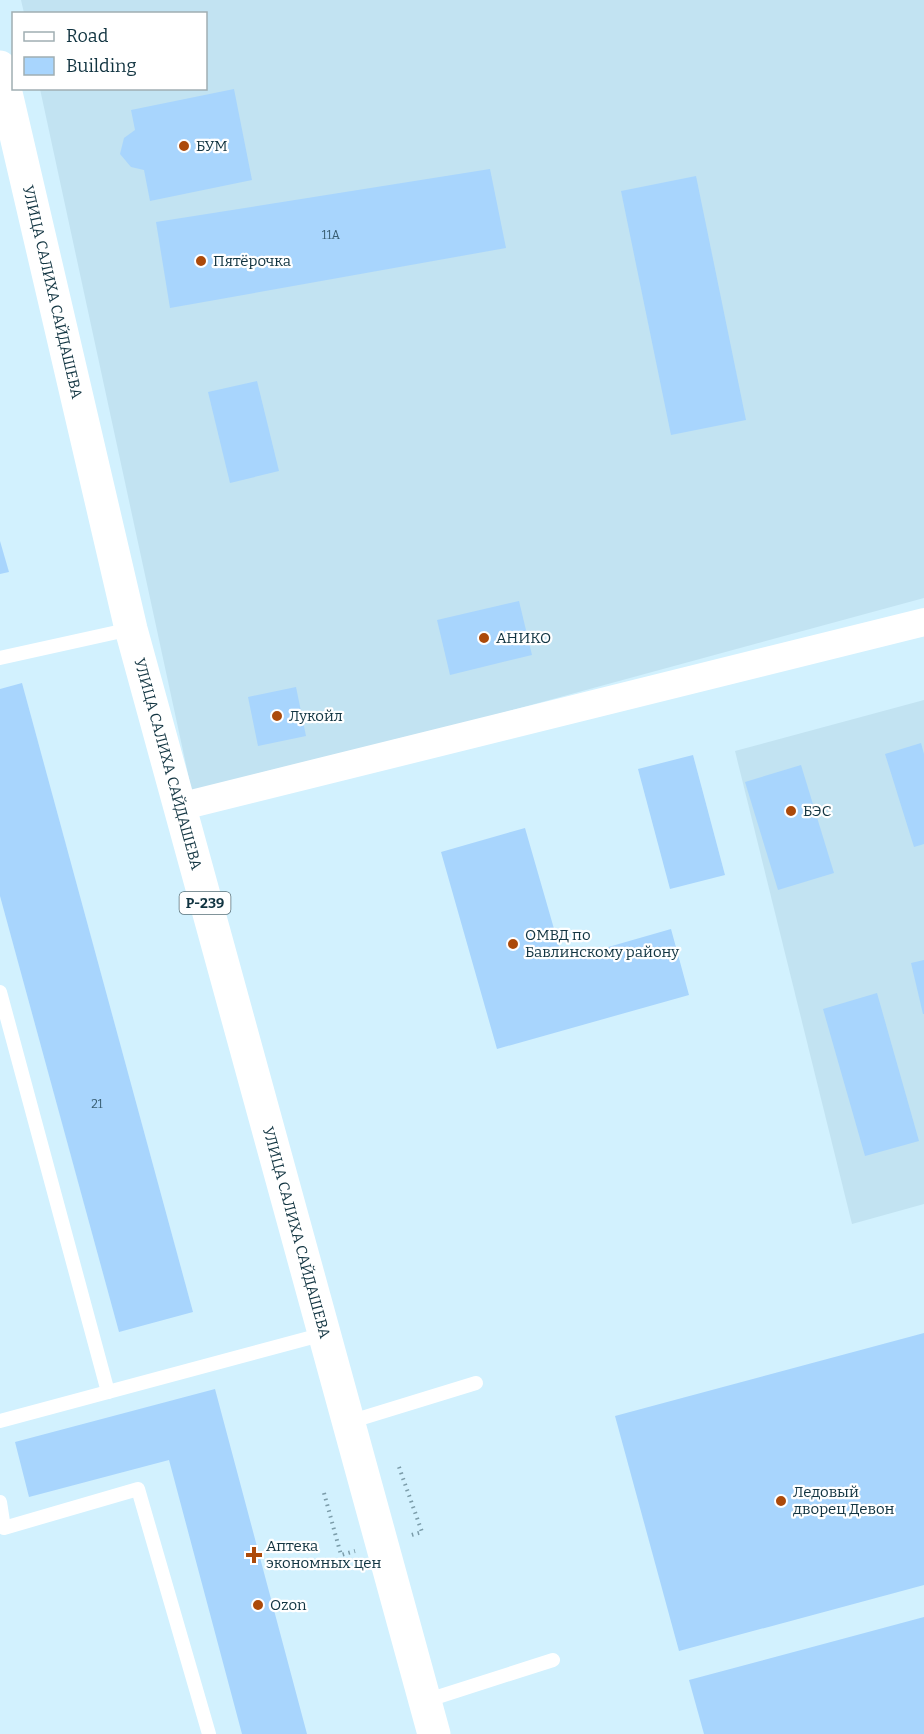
<svg xmlns="http://www.w3.org/2000/svg" width="924" height="1734" viewBox="0 0 924 1734" font-family="Bitter,serif">
	<style>
		.built { fill: #c2e3f2 }
		.building { fill: #a8d5fd }
		.lines { fill: none; stroke-linecap: round; stroke-linejoin: round }
		.path { stroke: #7b9ca9; stroke-width: 4; stroke-dasharray: 1.5 4.5; stroke-linecap: butt }
		.service { stroke: #fff; stroke-width: 14 }
		.minor { stroke: #fff; stroke-width: 28 }
		.trunk { stroke: #fff; stroke-width: 33 }
		.poi-dot { fill: #ac4a0a; stroke: #fff; stroke-width: 2 }
		.labels { text-anchor: middle; dominant-baseline: central; stroke-width: 4.5; stroke-linejoin: round; paint-order: stroke }
		.number-label { font-size: 12px; fill: #375c70 }
		.shield { fill: #fff; stroke: #58717a; stroke-width: 1.5 }
		.shield-label { font-size: 14px; font-weight: bold; fill: #113441 }
		.poi-label { font-size: 15px; fill: #113441; stroke: #fff; text-anchor: start }
		.street-label { font-size: 15px; fill: #113441; stroke: #fff }
	</style>
	<rect width="100%" height="100%" fill="#d2f1fe"/>
	<g class="built">
		<path d="M 21,0 L 924,0 L 924,598 L 193,797 L 40,89 L 206,88 L 206,14 L 24,13 Z"/>
		<path d="M 924,700 L 924,1204 L 852,1224 L 735,751 Z"/>
	</g>
	<g class="building">
		<path d="M 234,89 L 252,180 L 150,201 L 144,170 L 131,167 L 120,154 L 124,138 L 135,130 L 131,110 Z"/>
		<path d="M 490,169 L 506,248 L 170,308 L 156,222 Z"/>
		<path d="M 696,176 L 746,420 L 671,435 L 621,191 Z"/>
		<path d="M 257,381 L 279,471 L 230,483 L 208,392 Z"/>
		<path d="M 0,541 L 9,572 L 0,574 Z"/>
		<path d="M 519,601 L 532,655 L 450,675 L 437,620 Z"/>
		<path d="M 22,683 L 193,1312 L 119,1332 L 0,896 L 0,689 Z"/>
		<path d="M 296,687 L 306,736 L 258,746 L 248,697 Z"/>
		<path d="M 921,743 L 924,754 L 924,844 L 914,847 L 885,754 Z"/>
		<path d="M 693,755 L 725,875 L 670,889 L 638,769 Z"/>
		<path d="M 801,765 L 834,873 L 778,890 L 745,782 Z"/>
		<path d="M 525,828 L 563,960 L 671,929 L 689,995 L 497,1049 L 441,852 Z"/>
		<path d="M 924,960 L 924,1014 L 923,1014 L 911,963 Z"/>
		<path d="M 877,993 L 919,1141 L 865,1156 L 823,1009 Z"/>
		<path d="M 924,1333 L 924,1585 L 679,1651 L 615,1416 Z"/>
		<path d="M 215,1389 L 307,1734 L 242,1734 L 169,1460 L 29,1497 L 15,1442 Z"/>
		<path d="M 924,1617 L 924,1734 L 704,1734 L 689,1680 Z"/>
	</g>
	<g class="lines">
		<g class="path">
			<path d="M 399,1467 L 422,1532 L 408,1536"/>
			<path d="M 324,1493 L 341,1555 L 355,1551"/>
		</g>
		<g class="service">
			<path d="M 0,658 L 131,629"/>
			<path d="M 0,992 L 108,1392"/>
			<path d="M 0,1421 L 324,1334"/>
			<path d="M 349,1422 L 476,1383"/>
			<path d="M 0,1502 L 4,1528 L 138,1489 L 209,1734"/>
			<path d="M 425,1701 L 553,1660"/>
		</g>
		<path class="minor" d="M 179,807 L 924,622"/>
		<path class="trunk" id="s1" d="M 0,67 L 131,629 L 434,1734"/>
	</g>
	<g class="poi-dot">
		<circle cx="184" cy="146" r="6"/>
		<circle cx="201" cy="261" r="6"/>
		<circle cx="484" cy="638" r="6"/>
		<circle cx="277" cy="716" r="6"/>
		<circle cx="791" cy="811" r="6"/>
		<circle cx="513" cy="944" r="6"/>
		<circle cx="781" cy="1501" r="6"/>
		<path d="M251 1546h6v6h6v6h-6v6h-6v-6h-6v-6h6z"/>
		<circle cx="258" cy="1605" r="6"/>
	</g>
	<g class="labels">
		<g class="number-label">
			<text x="331" y="235">11А</text>
			<text x="97" y="1104">21</text>
		</g>
		<rect class="shield" x="179.5" y="892" width="51" height="22" rx="4.5"/>
		<g class="shield-label">
			<text x="205" y="903">Р-239</text>
		</g>
		<g class="poi-label">
			<text x="196" y="146">БУМ</text>
			<text x="213" y="261">Пятёрочка</text>
			<text x="496" y="638">АНИКО</text>
			<text x="289" y="716">Лукойл</text>
			<text x="803" y="811">БЭС</text>
			<text x="525" y="935">ОМВД по<tspan x="525" dy="17">Бавлинскому району</tspan></text>
			<text x="793" y="1492">Ледовый<tspan x="793" dy="17">дворец Девон</tspan></text>
			<text x="266" y="1546">Аптека<tspan x="266" dy="17">экономных цен</tspan></text>
			<text x="270" y="1605">Ozon</text>
		</g>
		<g class="street-label">
			<text stroke="none"><textPath href="#s1" startOffset="231">УЛИЦА САЛИХА САЙДАШЕВА</textPath></text>
			<text stroke="none"><textPath href="#s1" startOffset="717">УЛИЦА САЛИХА САЙДАШЕВА</textPath></text>
			<text stroke="none"><textPath href="#s1" startOffset="1203">УЛИЦА САЛИХА САЙДАШЕВА</textPath></text>
		</g>
	</g>
	<rect x="12" y="12" width="195" height="78" fill="#ffffff" stroke="#a0aeb3" stroke-width="1.5"/>
	<rect x="24" y="32" width="30" height="9" fill="#ffffff" stroke="#a0aeb3" stroke-width="1.5"/>
	<text x="66" y="42" font-size="18" fill="#113441">Road</text>
	<rect x="24" y="57" width="30" height="18" fill="#a8d5fd" stroke="#a0aeb3" stroke-width="1.5"/>
	<text x="66" y="72" font-size="18" fill="#113441">Building</text>
</svg>
